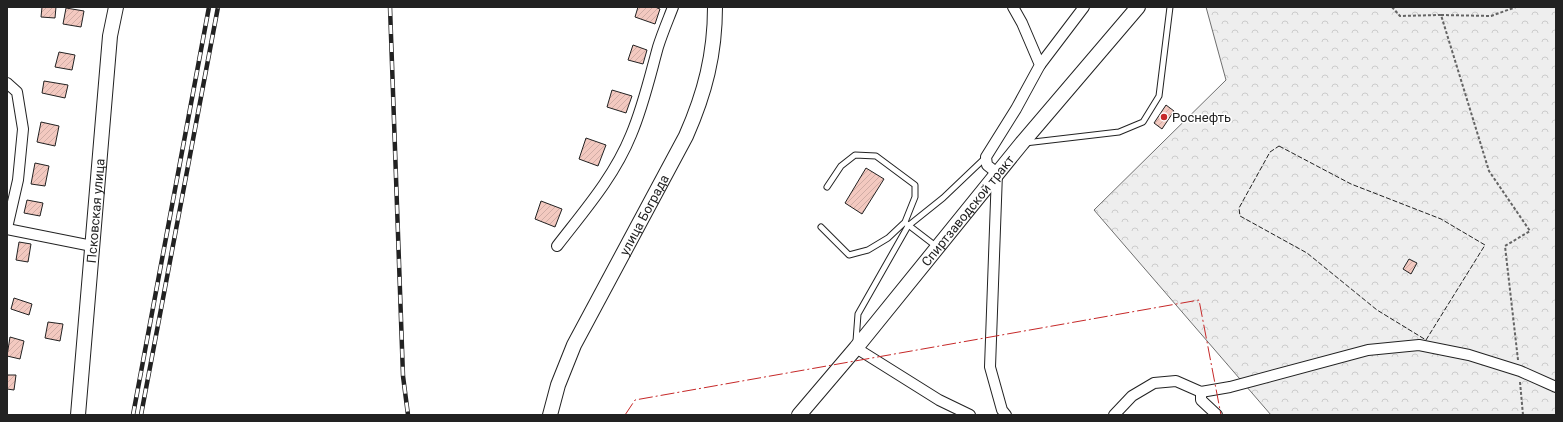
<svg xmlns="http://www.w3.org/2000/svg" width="1563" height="422" viewBox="0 0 1563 422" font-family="Roboto,sans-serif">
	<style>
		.forest { fill: url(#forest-crowns); stroke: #6f6f6f }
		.building { fill: url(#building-hatch); stroke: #222 }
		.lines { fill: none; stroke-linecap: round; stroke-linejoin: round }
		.lane-casing { stroke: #222; stroke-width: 7 }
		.street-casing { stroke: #222; stroke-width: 12 }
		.secondary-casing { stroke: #222; stroke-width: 16 }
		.path { stroke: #646464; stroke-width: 2; stroke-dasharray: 3 2; stroke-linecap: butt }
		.lane { stroke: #fff; stroke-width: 5 }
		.street { stroke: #fff; stroke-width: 10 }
		.secondary { stroke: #fff; stroke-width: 14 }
		.rail-casing { stroke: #222; stroke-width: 4.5 }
		.rail { stroke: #fff; stroke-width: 3; stroke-dasharray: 9; stroke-linecap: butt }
		.fence { stroke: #222; stroke-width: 1; stroke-dasharray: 5 2; stroke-linecap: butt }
		.power { stroke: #c62828; stroke-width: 1; stroke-dasharray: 14 3 2 3; stroke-linecap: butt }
		.poi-dot { fill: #c62828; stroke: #fff; stroke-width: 1.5 }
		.labels { text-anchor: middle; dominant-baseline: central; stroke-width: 3; stroke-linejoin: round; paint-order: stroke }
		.poi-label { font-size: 13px; fill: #222; stroke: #fff; text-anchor: start }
		.street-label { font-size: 13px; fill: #222; stroke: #fff }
	</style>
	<defs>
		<pattern id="forest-crowns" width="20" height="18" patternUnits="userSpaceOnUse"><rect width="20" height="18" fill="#eee"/><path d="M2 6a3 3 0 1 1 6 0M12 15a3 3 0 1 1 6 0" fill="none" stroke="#ccc"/></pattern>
		<pattern id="building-hatch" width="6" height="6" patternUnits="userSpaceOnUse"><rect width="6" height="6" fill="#f3c9c0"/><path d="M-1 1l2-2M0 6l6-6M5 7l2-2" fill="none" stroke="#d0aca5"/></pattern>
	</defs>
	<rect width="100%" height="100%" fill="#fff"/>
	<path class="forest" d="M 1206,7 L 1556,7 L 1556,415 L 1271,415 L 1094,210 L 1226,80 Z"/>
	<g class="building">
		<path d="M 42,7 L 56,7 L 55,18 L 41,17 Z"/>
		<path d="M 638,7 L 655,7 L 660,9 L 655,24 L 635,17 Z"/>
		<path d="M 66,8 L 84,11 L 81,27 L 63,24 Z"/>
		<path d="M 633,45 L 647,50 L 643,64 L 628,60 Z"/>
		<path d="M 59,52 L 75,55 L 72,70 L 55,67 Z"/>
		<path d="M 44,81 L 68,85 L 65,98 L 42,93 Z"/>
		<path d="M 612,90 L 632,96 L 626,113 L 607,107 Z"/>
		<path d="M 1166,105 L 1174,111 L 1162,129 L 1154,123 Z"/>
		<path d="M 41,122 L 59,126 L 55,146 L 37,142 Z"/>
		<path d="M 586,138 L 606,145 L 598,166 L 579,159 Z"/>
		<path d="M 35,163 L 49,166 L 45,186 L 31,184 Z"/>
		<path d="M 866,168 L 884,179 L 862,214 L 845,203 Z"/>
		<path d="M 27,200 L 43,203 L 40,216 L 24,213 Z"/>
		<path d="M 541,201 L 562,209 L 555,227 L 535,219 Z"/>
		<path d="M 19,242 L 31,244 L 28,262 L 16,260 Z"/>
		<path d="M 1409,259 L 1417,263 L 1411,274 L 1403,269 Z"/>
		<path d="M 14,298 L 32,304 L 29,315 L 11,309 Z"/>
		<path d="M 48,322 L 63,324 L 60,341 L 45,338 Z"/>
		<path d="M 10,337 L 24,341 L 20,359 L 7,356 Z"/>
		<path d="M 7,375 L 16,375 L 14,390 L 7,389 Z"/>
	</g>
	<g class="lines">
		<defs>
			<g id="lane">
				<path d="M 1025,143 L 1119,132 L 1143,122 L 1159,96 L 1170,7"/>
				<path d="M 907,224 L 937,247"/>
				<path d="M 821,227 L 849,255 L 868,250 L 888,238 L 905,222 L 915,197 L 915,185 L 876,156 L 855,155 L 841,166 L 827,187"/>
				<path d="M 856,341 L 858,314 L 908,226 L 943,198 L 985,158"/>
			</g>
			<g id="street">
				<path d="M 1040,65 L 1084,7"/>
				<path d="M 7,83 L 17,92 L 23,129 L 18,180 L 7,228"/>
				<path d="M 7,229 L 92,246"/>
				<path d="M 557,246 C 584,211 614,177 631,135 C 643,107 650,76 658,47 C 662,34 668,20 673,7"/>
				<path d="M 856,348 L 939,400 L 970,415"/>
				<path d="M 1201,392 L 1201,400 L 1217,415"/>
				<path d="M 1006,415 L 1002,410 L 990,367 L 997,173 L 987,165 L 986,157 L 1016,109 L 1040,65 L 1022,23 L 1013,7"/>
				<path d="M 1114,415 L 1132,396 L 1154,383 L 1176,381 L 1201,392 L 1230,387 L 1368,350 L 1419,345 L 1469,355 L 1520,371 L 1556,387"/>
			</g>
			<g id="secondary">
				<path id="s1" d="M 78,415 L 110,36 L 116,7"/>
				<path id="s2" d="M 550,415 L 558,385 L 574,345 L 686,136 C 705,93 715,54 715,7"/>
				<path id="s3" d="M 799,415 L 856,348 L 1022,143 L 1138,7"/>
			</g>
		</defs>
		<use href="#lane" class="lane-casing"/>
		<use href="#street" class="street-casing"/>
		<use href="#secondary" class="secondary-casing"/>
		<g class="path">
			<path d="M 1392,7 L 1400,16 L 1441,15 L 1489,171 L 1530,231 L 1505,246 L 1518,360"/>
			<path d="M 1441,15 L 1491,16 L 1516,7"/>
			<path d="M 1520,382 L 1523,415"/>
		</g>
		<use href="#lane" class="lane"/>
		<use href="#street" class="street"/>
		<use href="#secondary" class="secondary"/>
		<defs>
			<g id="rail">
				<path d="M 390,7 L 403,376 L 408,415"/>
				<path d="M 133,415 L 209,7"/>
				<path d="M 141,415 L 218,7"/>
			</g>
		</defs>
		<use href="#rail" class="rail-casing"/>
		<use href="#rail" class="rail"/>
		<path class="fence" d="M 1279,146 L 1351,184 L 1441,219 L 1485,245 L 1426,340 L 1377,310 L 1307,253 L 1240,216 L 1239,208 L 1270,152 Z"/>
		<path class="power" d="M 625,415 L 635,400 L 1199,300 L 1221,415"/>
	</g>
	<circle class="poi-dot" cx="1164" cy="117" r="4"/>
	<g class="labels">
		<g class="poi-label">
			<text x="1172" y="117">Роснефть</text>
		</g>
		<g class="street-label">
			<text stroke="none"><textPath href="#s3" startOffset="265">Спиртзаводской тракт</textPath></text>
			<text stroke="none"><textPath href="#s1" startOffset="205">Псковская улица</textPath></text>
			<text stroke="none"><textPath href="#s2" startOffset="222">улица Бограда</textPath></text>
		</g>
	</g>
	<rect width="1563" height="422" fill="none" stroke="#222222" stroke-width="16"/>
</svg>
